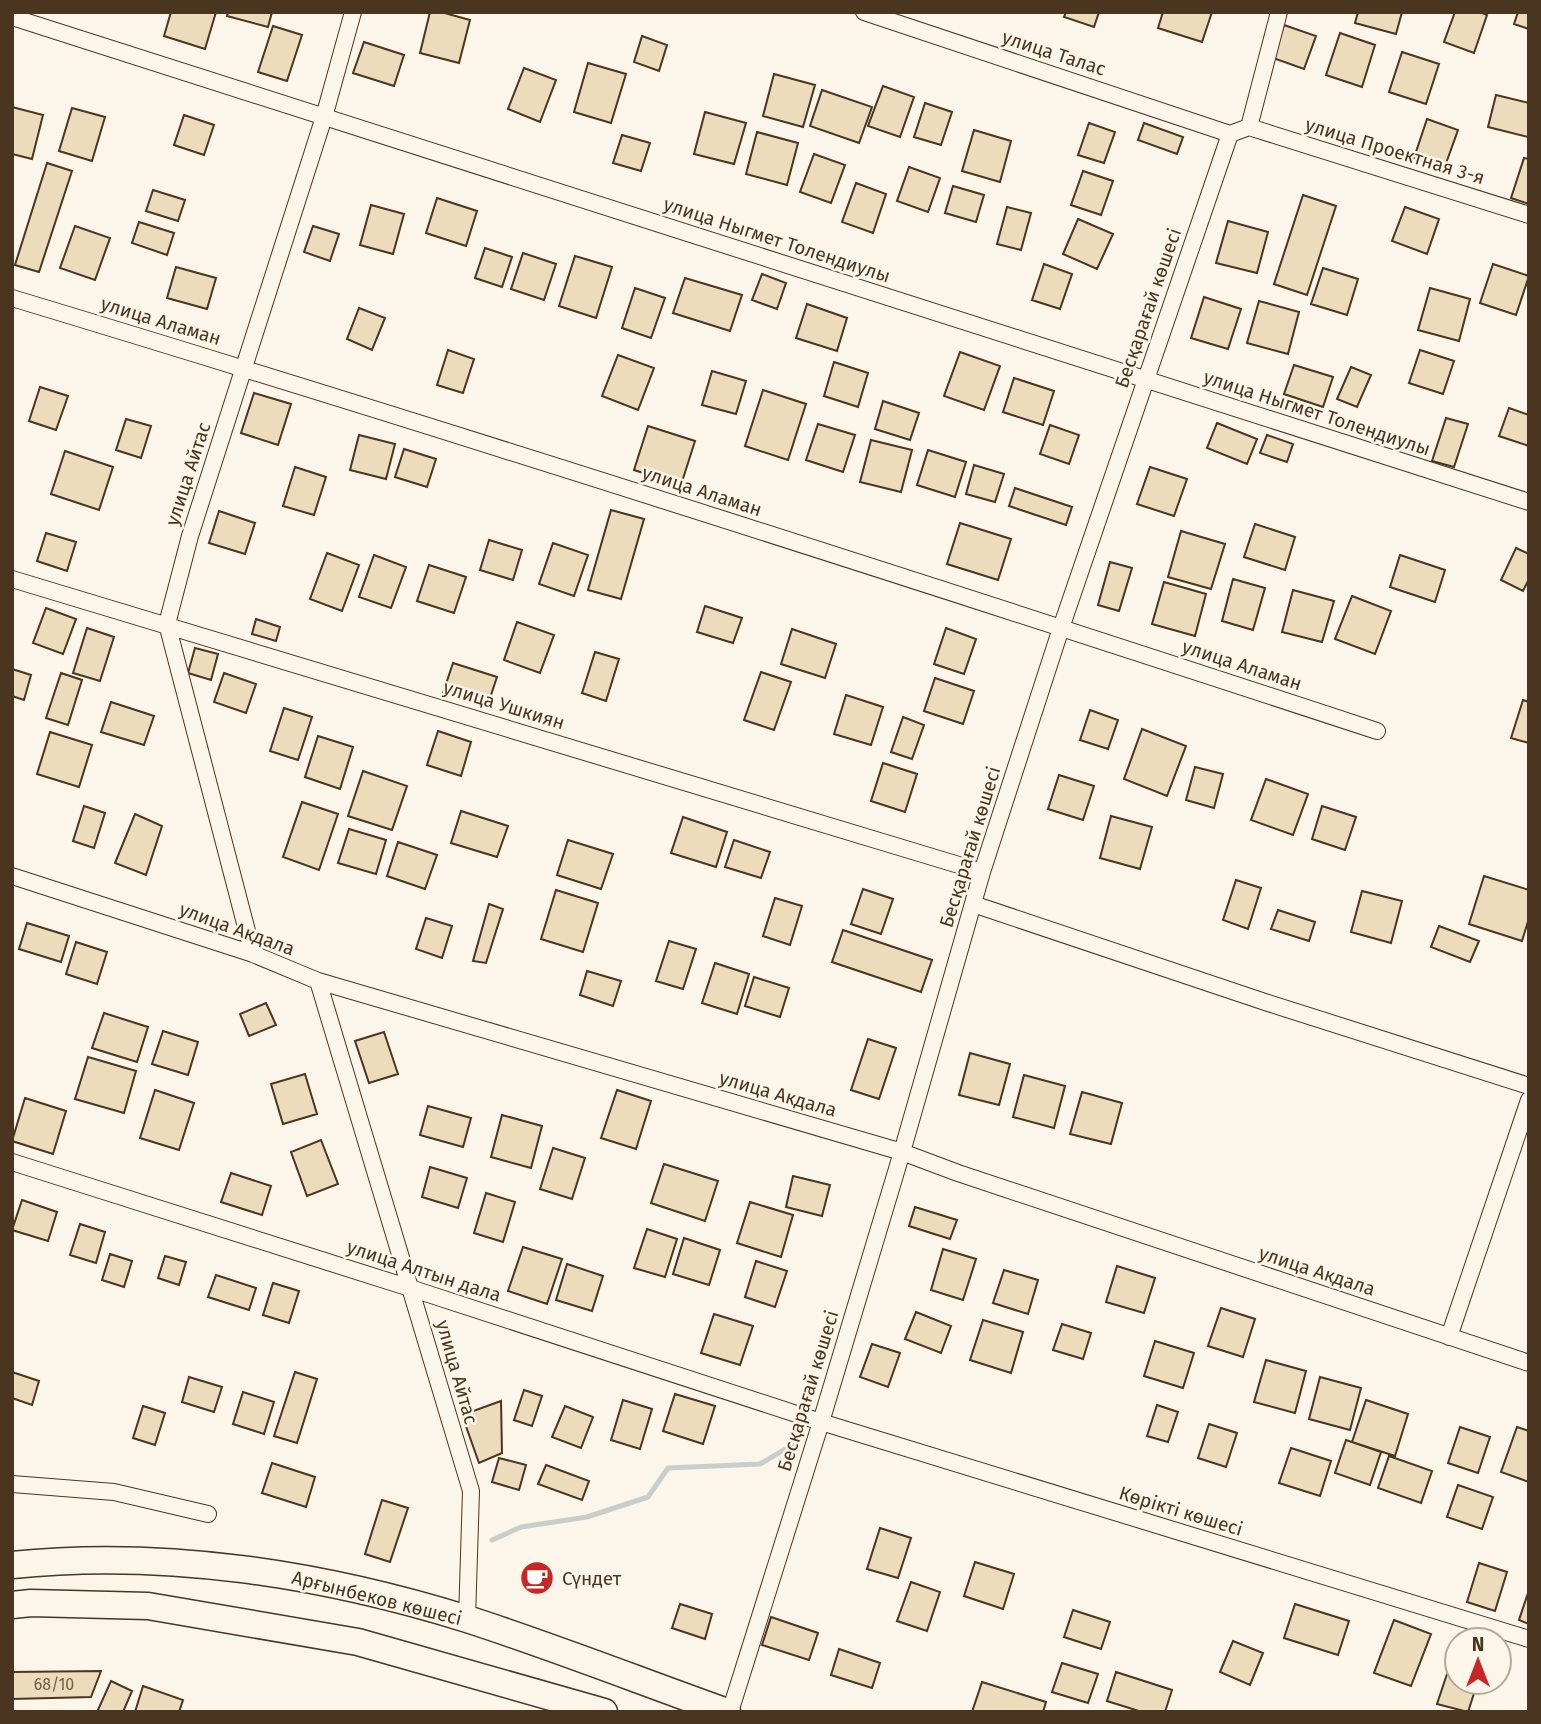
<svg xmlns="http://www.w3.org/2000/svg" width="1541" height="1724" viewBox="0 0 1541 1724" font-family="'Fira Sans',sans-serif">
<rect width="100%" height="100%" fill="#fbf6e9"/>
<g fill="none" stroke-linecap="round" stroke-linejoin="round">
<path stroke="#c9cecd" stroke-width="5" d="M492 1540 521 1527 587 1517 648 1497 668 1468 760 1464 794 1444"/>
</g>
<path fill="#ecdcbc" stroke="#4a3520" stroke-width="2" d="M171 12H216L205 49 164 36Z
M228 12H272L268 27 227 16Z
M430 12H441L470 20 459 63 420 53Z
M1066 12H1099L1094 27 1064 17Z
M1163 12H1212L1202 42 1158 28Z
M1358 12H1402L1396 34 1355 23Z
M1455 12H1480L1487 15 1474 53 1444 42Z
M1518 12H1529V29L1514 24Z
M1284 25 1316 36 1304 69 1273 58Z
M273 26 302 35 287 81 258 72Z
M1340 33 1375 45 1362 87 1326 75Z
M642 36 667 45 659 71 634 62Z
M364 42 404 55 394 86 353 73Z
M1402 52 1439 64 1426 104 1389 92Z
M588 63 626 74 611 123 574 112Z
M524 68 556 80 540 122 508 109Z
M774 74 815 85 803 127 763 116Z
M883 86 914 97 900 137 868 126Z
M822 90 872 107 859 143 810 126Z
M1496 95 1529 103 1528 137 1488 127Z
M925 103 952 112 941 145 914 137Z
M12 107 43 115 32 159 12 154Z
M72 108 105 117 92 161 59 151Z
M705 112 746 123 734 164 694 154Z
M184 115 214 125 204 155 174 145Z
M1427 119 1458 130 1444 169 1414 158Z
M1089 123 1115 132 1104 163 1078 155Z
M1144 123 1183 137 1177 154 1138 140Z
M974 130 1011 141 1000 182 962 171Z
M757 132 798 143 787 185 746 174Z
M622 135 650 143 641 171 613 163Z
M814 154 845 165 831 203 800 192Z
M1524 158 1529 159V204L1511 198Z
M47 163 72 171 39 272 15 265Z
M909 167 940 178 928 212 897 201Z
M1083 171 1113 181 1101 215 1071 205Z
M856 183 886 194 873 233 842 222Z
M953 186 984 195 976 222 945 213Z
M153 190 185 200 178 221 146 211Z
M1303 195 1336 206 1307 295 1274 284Z
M437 198 477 211 466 246 426 233Z
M371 205 404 214 393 254 360 245Z
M1007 207 1031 213 1021 250 997 244Z
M1405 207 1439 219 1427 254 1392 241Z
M1078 219 1113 234 1097 269 1063 254Z
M1228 221 1268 232 1257 273 1216 263Z
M139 222 174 233 167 255 132 243Z
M75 226 110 238 95 280 60 268Z
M313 226 339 234 330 261 304 252Z
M485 248 512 257 502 287 475 278Z
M523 253 556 264 544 300 511 289Z
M575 256 612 267 596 318 559 306Z
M1044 264 1072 274 1060 309 1032 300Z
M1493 264 1529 276 1516 315 1480 303Z
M176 267 216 278 207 309 167 298Z
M1323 268 1358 279 1347 315 1311 304Z
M762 274 786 283 777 309 752 300Z
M685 278 742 295 730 331 673 313Z
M635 288 665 298 651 338 622 328Z
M1430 288 1470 299 1459 341 1418 330Z
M1204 297 1241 309 1228 349 1191 338Z
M1259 301 1299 312 1288 354 1247 343Z
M807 304 847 318 837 351 796 338Z
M359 308 385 318 372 350 347 339Z
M448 350 474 359 463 393 437 385Z
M1420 350 1454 361 1443 394 1409 383Z
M960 352 1000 366 984 410 944 396Z
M618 355 654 368 638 410 602 396Z
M834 362 868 373 858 407 824 396Z
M1294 365 1333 377 1323 407 1284 394Z
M1351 367 1371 375 1357 407 1337 399Z
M712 371 746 381 736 414 702 405Z
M1014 378 1054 391 1043 425 1003 412Z
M40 387 68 396 56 430 29 421Z
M763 390 806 404 788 460 745 446Z
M254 393 291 404 278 445 241 433Z
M883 401 919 413 910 440 875 429Z
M1509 408 1529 415V446L1499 436Z
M1446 418 1468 424 1454 467 1432 461Z
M126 419 151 426 141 458 116 450Z
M1217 423 1257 439 1247 464 1207 448Z
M818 424 855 435 843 472 806 460Z
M1050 425 1079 435 1069 464 1040 454Z
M648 426 695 441 681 485 634 470Z
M359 435 395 444 386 479 350 470Z
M1267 435 1293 444 1287 462 1260 453Z
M871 440 912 450 901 492 860 482Z
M404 449 436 459 427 487 395 477Z
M928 450 966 462 955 497 917 485Z
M65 451 113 467 99 510 51 494Z
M974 465 1004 474 995 502 966 494Z
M295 467 326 477 314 515 283 506Z
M1150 467 1187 479 1174 516 1137 504Z
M1015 488 1072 507 1066 525 1009 506Z
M611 510 644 519 621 599 588 590Z
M219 511 255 523 245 554 209 543Z
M960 523 1011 539 998 580 947 564Z
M1255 524 1295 537 1285 570 1244 557Z
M1181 531 1225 544 1211 589 1168 577Z
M46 533 76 542 67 571 37 561Z
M489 540 522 550 513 580 480 570Z
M553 543 588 555 574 596 539 584Z
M1516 548 1529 554V579L1523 591 1501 580Z
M327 553 359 565 342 611 310 599Z
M374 555 406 567 391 608 359 597Z
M1400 555 1445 570 1435 602 1390 587Z
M1110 562 1132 568 1119 611 1098 605Z
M429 565 466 577 454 613 417 601Z
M1233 579 1265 588 1253 630 1222 621Z
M1164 582 1206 594 1195 636 1152 624Z
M1293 590 1334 601 1322 642 1282 632Z
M1352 596 1391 611 1375 654 1335 639Z
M705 606 742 618 733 643 697 632Z
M46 608 76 619 63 654 33 643Z
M256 619 280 627 276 641 252 634Z
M517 622 554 635 540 673 504 660Z
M87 628 114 637 100 681 73 673Z
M946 628 976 639 964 674 934 664Z
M792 629 836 644 825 678 781 664Z
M195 648 218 654 211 680 188 673Z
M595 652 619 659 606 701 582 693Z
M453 663 497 677 487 707 443 693Z
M12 669 31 675 24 700 12 696Z
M761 672 791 682 774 730 744 720Z
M61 673 82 680 68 725 46 718Z
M224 673 256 684 246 713 214 702Z
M935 678 974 691 963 724 924 711Z
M846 695 883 707 871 745 834 734Z
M1523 700 1529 702V743L1511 738Z
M111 702 154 716 144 745 101 732Z
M284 708 312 717 298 760 270 751Z
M1090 710 1118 720 1108 749 1080 740Z
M903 717 924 725 912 759 891 752Z
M1142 729 1186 746 1167 796 1124 779Z
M438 731 471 742 461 776 427 765Z
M50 732 92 745 79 787 37 774Z
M318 736 353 747 340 789 305 777Z
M883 763 917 774 905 812 871 801Z
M1195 767 1223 774 1214 808 1186 800Z
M363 771 407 786 392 830 348 816Z
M1059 775 1094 786 1083 820 1048 809Z
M1266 779 1308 794 1293 835 1251 820Z
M302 802 338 814 319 870 283 857Z
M84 806 105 813 94 848 73 841Z
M1322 806 1356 817 1345 850 1312 839Z
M461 811 508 826 497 857 451 843Z
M135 814 162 826 146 875 115 863Z
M1111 816 1152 827 1140 869 1100 858Z
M683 817 727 832 716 867 671 853Z
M349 829 386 840 376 874 338 863Z
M568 840 613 854 601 889 557 875Z
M734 840 770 852 761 878 725 867Z
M398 842 437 855 425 889 387 876Z
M1484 876 1529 890V918L1522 941 1469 924Z
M1236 880 1261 888 1248 929 1223 920Z
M863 889 893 899 881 934 851 924Z
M556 890 598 903 583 952 541 939Z
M1362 891 1402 901 1391 943 1351 932Z
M775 898 802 906 790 945 763 936Z
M489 904 503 909 486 963 473 961Z
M1278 910 1315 922 1309 941 1271 929Z
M426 918 452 926 442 958 416 949Z
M27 923 69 936 61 962 19 949Z
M1439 926 1479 941 1470 962 1431 947Z
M843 930 932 960 921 992 832 962Z
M669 941 696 949 683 989 656 981Z
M76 942 107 952 97 984 66 974Z
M715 963 749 974 737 1014 702 1003Z
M587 971 621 981 613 1006 580 995Z
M754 977 789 988 780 1017 745 1006Z
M266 1003 276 1025 249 1036 240 1014Z
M104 1013 148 1027 137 1062 92 1048Z
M163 1031 198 1042 188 1075 152 1064Z
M384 1032 398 1074 369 1083 355 1041Z
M868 1039 896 1048 879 1099 851 1090Z
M970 1053 1010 1064 999 1105 959 1095Z
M88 1057 136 1071 124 1113 75 1099Z
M305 1074 317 1114 283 1124 271 1084Z
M1024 1075 1065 1086 1054 1128 1013 1117Z
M155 1090 194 1103 179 1150 140 1138Z
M617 1090 651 1101 636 1149 601 1138Z
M1082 1092 1122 1103 1111 1144 1070 1134Z
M25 1098 66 1111 53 1154 12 1141Z
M428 1106 471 1118 463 1147 420 1135Z
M502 1115 542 1126 531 1168 491 1157Z
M321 1140 338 1184 307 1196 291 1152Z
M553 1148 585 1158 572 1199 540 1189Z
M664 1164 718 1181 705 1221 651 1203Z
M430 1167 467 1178 458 1208 422 1197Z
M231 1173 271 1186 262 1215 221 1202Z
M793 1176 830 1185 822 1216 786 1207Z
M486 1193 515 1202 503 1242 474 1233Z
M22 1200 57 1212 48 1241 12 1230Z
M750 1202 793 1215 781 1257 737 1243Z
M915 1207 957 1220 950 1239 909 1226Z
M80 1224 105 1232 96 1263 70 1255Z
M647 1229 677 1239 665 1277 634 1268Z
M684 1238 720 1250 709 1285 673 1274Z
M523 1247 562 1259 547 1304 508 1291Z
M943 1249 976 1259 963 1300 931 1290Z
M110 1254 132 1261 124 1287 102 1280Z
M165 1256 186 1262 179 1285 158 1278Z
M756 1261 787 1271 775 1307 745 1297Z
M567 1264 603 1276 592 1311 556 1300Z
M1117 1266 1155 1278 1144 1313 1106 1302Z
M1004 1270 1038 1280 1028 1314 993 1303Z
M216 1275 256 1288 249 1310 208 1297Z
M273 1283 299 1291 289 1323 263 1315Z
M1221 1308 1255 1319 1243 1357 1208 1346Z
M916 1312 951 1326 941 1353 905 1339Z
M714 1314 753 1326 740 1365 701 1353Z
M983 1320 1023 1332 1011 1373 970 1360Z
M1062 1324 1091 1333 1083 1359 1053 1350Z
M1155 1341 1194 1353 1183 1388 1144 1376Z
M872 1344 900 1353 888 1387 860 1377Z
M1266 1360 1306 1371 1295 1413 1254 1402Z
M12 1372 39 1381 32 1405 12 1398Z
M295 1372 317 1379 297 1443 274 1436Z
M189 1377 222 1387 214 1412 182 1402Z
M1320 1377 1361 1388 1350 1430 1309 1419Z
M524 1390 542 1396 532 1426 514 1420Z
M243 1392 274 1402 264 1434 233 1424Z
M675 1394 715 1406 703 1444 663 1431Z
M623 1400 652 1409 640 1449 611 1440Z
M1366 1400 1408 1414 1395 1456 1352 1442Z
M501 1401 502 1453 479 1463 462 1415Z
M1157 1405 1178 1412 1168 1442 1147 1436Z
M143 1406 165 1413 155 1445 133 1438Z
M565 1406 593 1417 581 1448 552 1437Z
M1209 1424 1237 1433 1226 1467 1198 1458Z
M1460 1427 1490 1437 1478 1473 1448 1463Z
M1517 1427 1529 1431V1482L1501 1472Z
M1346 1440 1381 1452 1370 1485 1335 1473Z
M1291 1448 1331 1461 1320 1496 1279 1483Z
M1389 1456 1432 1471 1421 1503 1378 1488Z
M499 1458 526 1465 519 1490 492 1482Z
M272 1463 315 1477 306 1507 262 1493Z
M546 1465 589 1481 582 1500 538 1484Z
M1458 1485 1493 1497 1482 1529 1447 1517Z
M382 1500 408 1508 390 1562 365 1554Z
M880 1528 911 1538 898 1578 867 1569Z
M975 1562 1014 1574 1003 1609 964 1596Z
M1479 1563 1507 1572 1495 1611 1467 1602Z
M911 1582 940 1592 927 1631 897 1621Z
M1529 1590V1624L1519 1620Z
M680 1604 712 1614 705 1639 672 1628Z
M1295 1604 1349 1621 1338 1655 1284 1638Z
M1073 1610 1110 1622 1101 1649 1064 1637Z
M771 1617 818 1633 809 1660 762 1645Z
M1394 1620 1431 1634 1411 1686 1374 1673Z
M1233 1641 1263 1653 1250 1685 1220 1672Z
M839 1649 880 1663 872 1688 831 1675Z
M1062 1663 1098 1674 1088 1703 1052 1692Z
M101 1671 91 1697 12 1699V1672Z
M1116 1672 1172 1690 1165 1712H1142L1107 1701Z
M1447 1674 1457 1677V1682L1477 1684 1468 1712 1437 1704Z
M111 1681 132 1691 123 1712H97Z
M982 1682 1046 1702 1043 1712H972Z
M143 1686 183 1700 179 1712H135Z"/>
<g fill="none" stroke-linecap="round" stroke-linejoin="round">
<g stroke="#4a3520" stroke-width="18">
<path id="street" d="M864 12 1230 134
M12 17 1529 502
M1249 127 1529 215
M12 298C469 436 923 582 1377 731
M12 579 982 872
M12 876 253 954 318 981 902 1152 958 1173 1529 1363
M973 904 1265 1002 1529 1086
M253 954 167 624 190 536 324 117 353 12
M318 981 471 1491 467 1619
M12 1162 410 1288 821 1422 1529 1639
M1449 1337 1529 1100
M12 1484 114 1492 208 1514
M730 1712 821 1422 902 1152 982 872 1061 628 1230 134 1249 127 1279 12"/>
</g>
<g stroke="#4a3520" stroke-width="29">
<path id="primary" d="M12 1565C164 1549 322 1574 467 1619 554 1647 640 1681 727 1712
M12 1605 31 1603 148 1606 358 1642 604 1712"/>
</g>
<use href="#street" stroke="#fbf6e9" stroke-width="16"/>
<use href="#primary" stroke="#fbf6e9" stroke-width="26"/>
</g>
<defs>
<g id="cafe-disc" transform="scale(1.75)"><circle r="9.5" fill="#c62828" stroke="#fbf6e9"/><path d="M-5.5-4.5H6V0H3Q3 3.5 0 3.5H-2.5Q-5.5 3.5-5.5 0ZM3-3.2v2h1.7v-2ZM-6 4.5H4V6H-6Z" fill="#fff"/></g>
</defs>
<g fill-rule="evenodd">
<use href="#cafe-disc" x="537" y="1578"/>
</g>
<g text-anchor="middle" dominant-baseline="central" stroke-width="5" stroke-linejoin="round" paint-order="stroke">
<g font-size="16" fill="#725f47">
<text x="54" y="1684">68/10</text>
</g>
<g font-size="19" fill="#4a3520" stroke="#fbf6e9">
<text transform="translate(1054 53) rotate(18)">улица Талас</text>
<text transform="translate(1395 151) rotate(17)">улица Проектная 3-я</text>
<text transform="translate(777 240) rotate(18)">улица Ныгмет Толендиулы</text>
<text transform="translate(1148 308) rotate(-71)">Бесқарағай көшесі</text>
<text transform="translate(161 321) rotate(17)">улица Аламан</text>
<text transform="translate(1317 413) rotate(18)">улица Ныгмет Толендиулы</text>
<text transform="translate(188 474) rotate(-72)">улица Айтас</text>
<text transform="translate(702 491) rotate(18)">улица Аламан</text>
<text transform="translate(1242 665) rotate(18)">улица Аламан</text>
<text transform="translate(504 705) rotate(17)">улица Ушкиян</text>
<text transform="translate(970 847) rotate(-73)">Бесқарағай көшесі</text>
<text transform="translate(237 929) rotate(20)">улица Акдала</text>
<text transform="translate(778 1094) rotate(16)">улица Акдала</text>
<text transform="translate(424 1271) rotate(18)">улица Алтын дала</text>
<text transform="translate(1317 1271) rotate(18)">улица Акдала</text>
<text transform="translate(457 1372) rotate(74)">улица Айтас</text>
<text transform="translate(808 1391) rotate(-73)">Бесқарағай көшесі</text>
<text transform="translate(1181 1511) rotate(17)">Көрікті көшесі</text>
<text transform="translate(377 1598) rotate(14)">Арғынбеков көшесі</text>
</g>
<g font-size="19" fill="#4a3520" stroke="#fbf6e9" text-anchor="start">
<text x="562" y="1578">Сүндет</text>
</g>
</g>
<rect width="1541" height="1724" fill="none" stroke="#4a3520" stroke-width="28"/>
<g transform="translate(1478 1661)"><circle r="33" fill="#fbf6e9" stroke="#b4a999" stroke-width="2"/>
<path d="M0-5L12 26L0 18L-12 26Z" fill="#c62828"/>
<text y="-10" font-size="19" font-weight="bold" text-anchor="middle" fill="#4a3520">N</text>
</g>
</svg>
